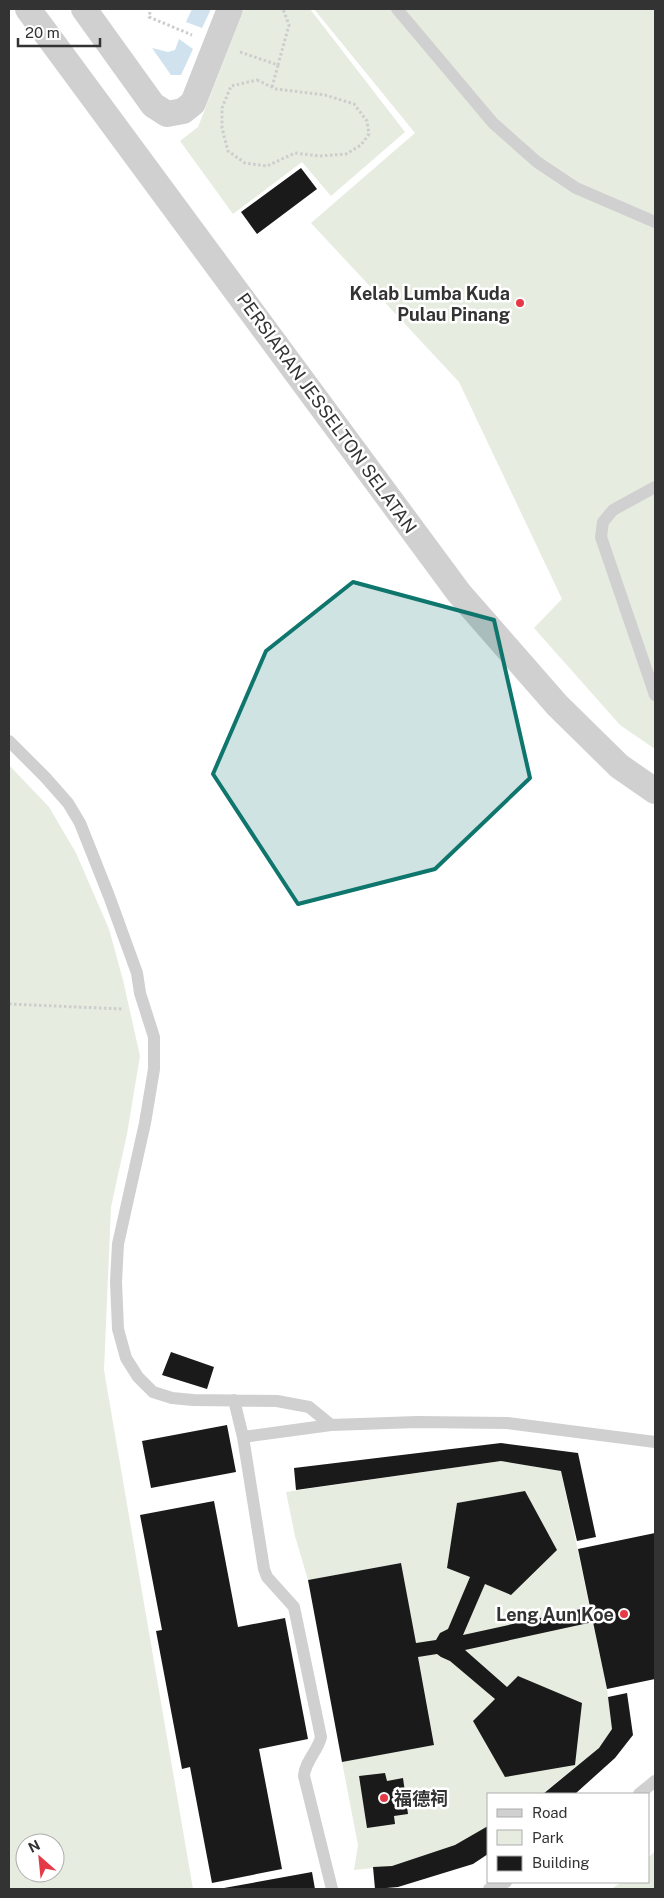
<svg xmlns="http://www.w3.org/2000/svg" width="664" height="1898" viewBox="0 0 664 1898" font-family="'Public Sans','Noto Sans SC',sans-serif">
<rect width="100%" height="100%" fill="#fff"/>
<path fill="#e6ecdf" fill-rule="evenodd" d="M244 9H310L405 132 331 196 302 162 233 214 180 141 198 127Z
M314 9H655V749L620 725 534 628 562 599 459 382 311 223 415 133Z
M9 765 49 807 76 853 109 929 123 980 140 1056 127 1134 111 1207 104 1370 193 1889H9ZM25 1843H55V1873H25Z
M501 1461 561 1471 607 1689 612 1729 599 1748 542 1794H488V1826L455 1845 392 1866 354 1870 358 1845 342 1762 434 1744 401 1563 308 1580 295 1536 286 1492Z
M655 1851V1889H611L622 1882H648V1858Z"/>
<path fill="#cfe2ee" d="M192 9H211L202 28 186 22Z
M179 39 193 49 181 75H171L152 48 168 52 175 50Z"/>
<path fill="#1a1a1a" d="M301 168 317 189 257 234 241 212Z
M171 1352 214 1367 207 1389 162 1375Z
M227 1425 236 1472 151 1488 142 1441Z
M501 1443 578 1453 596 1537 577 1541 561 1471 501 1461 296 1490 294 1468Z
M525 1491 557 1550 511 1595 485 1584 463 1635 590 1607 578 1549 655 1533V1679L607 1689 593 1622 465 1650 507 1687 518 1676 582 1703 575 1765 505 1777 473 1721 495 1699 450 1661 441 1657 437 1654 418 1657 434 1745 342 1762 308 1580 401 1563 416 1643 436 1640 440 1633 448 1629 470 1577 447 1568 457 1503Z
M214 1501 238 1627 285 1618 308 1739 259 1749 282 1869 212 1883 190 1767 182 1769 156 1631 162 1630 140 1515Z
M627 1693 633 1735 615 1758 575 1794H543L599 1748 612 1729 608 1697Z
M385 1773 387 1781 403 1778 408 1814 394 1816 395 1824 367 1828 359 1776Z
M488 1826V1854L473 1864 398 1887 375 1889 373 1867 392 1866 455 1845Z
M312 1872 315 1889H224V1888Z"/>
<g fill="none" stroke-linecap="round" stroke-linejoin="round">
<path stroke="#cdcdcd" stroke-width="3" stroke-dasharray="2.5 2.5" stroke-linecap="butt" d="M150 12 149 17 192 35
M240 52 278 65 289 25 283 9
M257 80 276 89 325 95 354 104 367 121 369 134 361 145 346 154 319 156 295 153 267 166 245 163 228 151 222 128V108L231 86Z
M272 87 278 65
M9 1004 123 1009"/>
<path stroke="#d0d0d0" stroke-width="12" d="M397 9 493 123 537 162 576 188 655 222
M655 487 613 510 603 522 601 537 655 695
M9 741 45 777 68 803 80 823 109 896 137 973 140 993 154 1037V1069L145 1123 118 1244 116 1282 118 1329 126 1358 138 1377 153 1392 172 1398 193 1400 277 1401 309 1407 331 1425
M234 1400 243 1437
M639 1794 655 1781
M332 1889 304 1776C305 1761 318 1751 321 1737L294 1607 267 1577 264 1569 243 1437 331 1425 417 1422 507 1423 655 1442
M489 1889 506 1882"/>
<path stroke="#d0d0d0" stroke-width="26" d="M28 9 459 593 557 705 619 766 655 791
M84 9 153 105 167 114 183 111 193 103 230 9"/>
</g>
<path fill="#0f766e" fill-opacity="0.2" stroke="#0f766e" stroke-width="4" stroke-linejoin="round" d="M353 582 494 620 530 778 435 869 298 904 213 774 266 651Z"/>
<g fill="#e63946" stroke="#fff" stroke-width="2">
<circle cx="520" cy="303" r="5"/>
<circle cx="624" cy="1614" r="5"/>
<circle cx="384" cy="1798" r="5"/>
</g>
<g text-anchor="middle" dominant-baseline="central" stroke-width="5" stroke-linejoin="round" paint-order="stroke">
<g font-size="18" font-weight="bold" fill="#333" stroke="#fff" text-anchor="end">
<text x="510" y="293">Kelab Lumba Kuda<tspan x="510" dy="21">Pulau Pinang</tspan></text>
<text x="614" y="1614">Leng Aun Koe</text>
<text x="394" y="1798" text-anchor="start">福德祠</text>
</g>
<g font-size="18" fill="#333" stroke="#fff">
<text transform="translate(327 413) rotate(54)">PERSIARAN JESSELTON SELATAN</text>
</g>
</g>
<rect width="664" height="1898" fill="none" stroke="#333333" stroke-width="20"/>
<rect x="487" y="1793" width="162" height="90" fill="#ffffff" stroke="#adadad"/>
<rect x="497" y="1809" width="25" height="8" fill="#d0d0d0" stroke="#adadad"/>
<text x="532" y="1818" font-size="15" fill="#333333">Road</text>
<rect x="497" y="1830" width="25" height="15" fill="#e6ecdf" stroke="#adadad"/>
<text x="532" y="1843" font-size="15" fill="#333333">Park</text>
<rect x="497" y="1856" width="25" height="15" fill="#1a1a1a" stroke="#adadad"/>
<text x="532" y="1868" font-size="15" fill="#333333">Building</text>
<g transform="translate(40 1858) rotate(333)"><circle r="24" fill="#ffffff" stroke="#adadad"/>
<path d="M0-4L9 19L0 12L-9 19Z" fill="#e63946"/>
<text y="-8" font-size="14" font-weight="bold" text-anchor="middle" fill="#333333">N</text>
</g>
<path d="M18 38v8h82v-8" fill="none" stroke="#333333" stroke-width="2.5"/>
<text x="25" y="38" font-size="15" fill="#333333" stroke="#ffffff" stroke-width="4" paint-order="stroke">20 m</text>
</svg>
